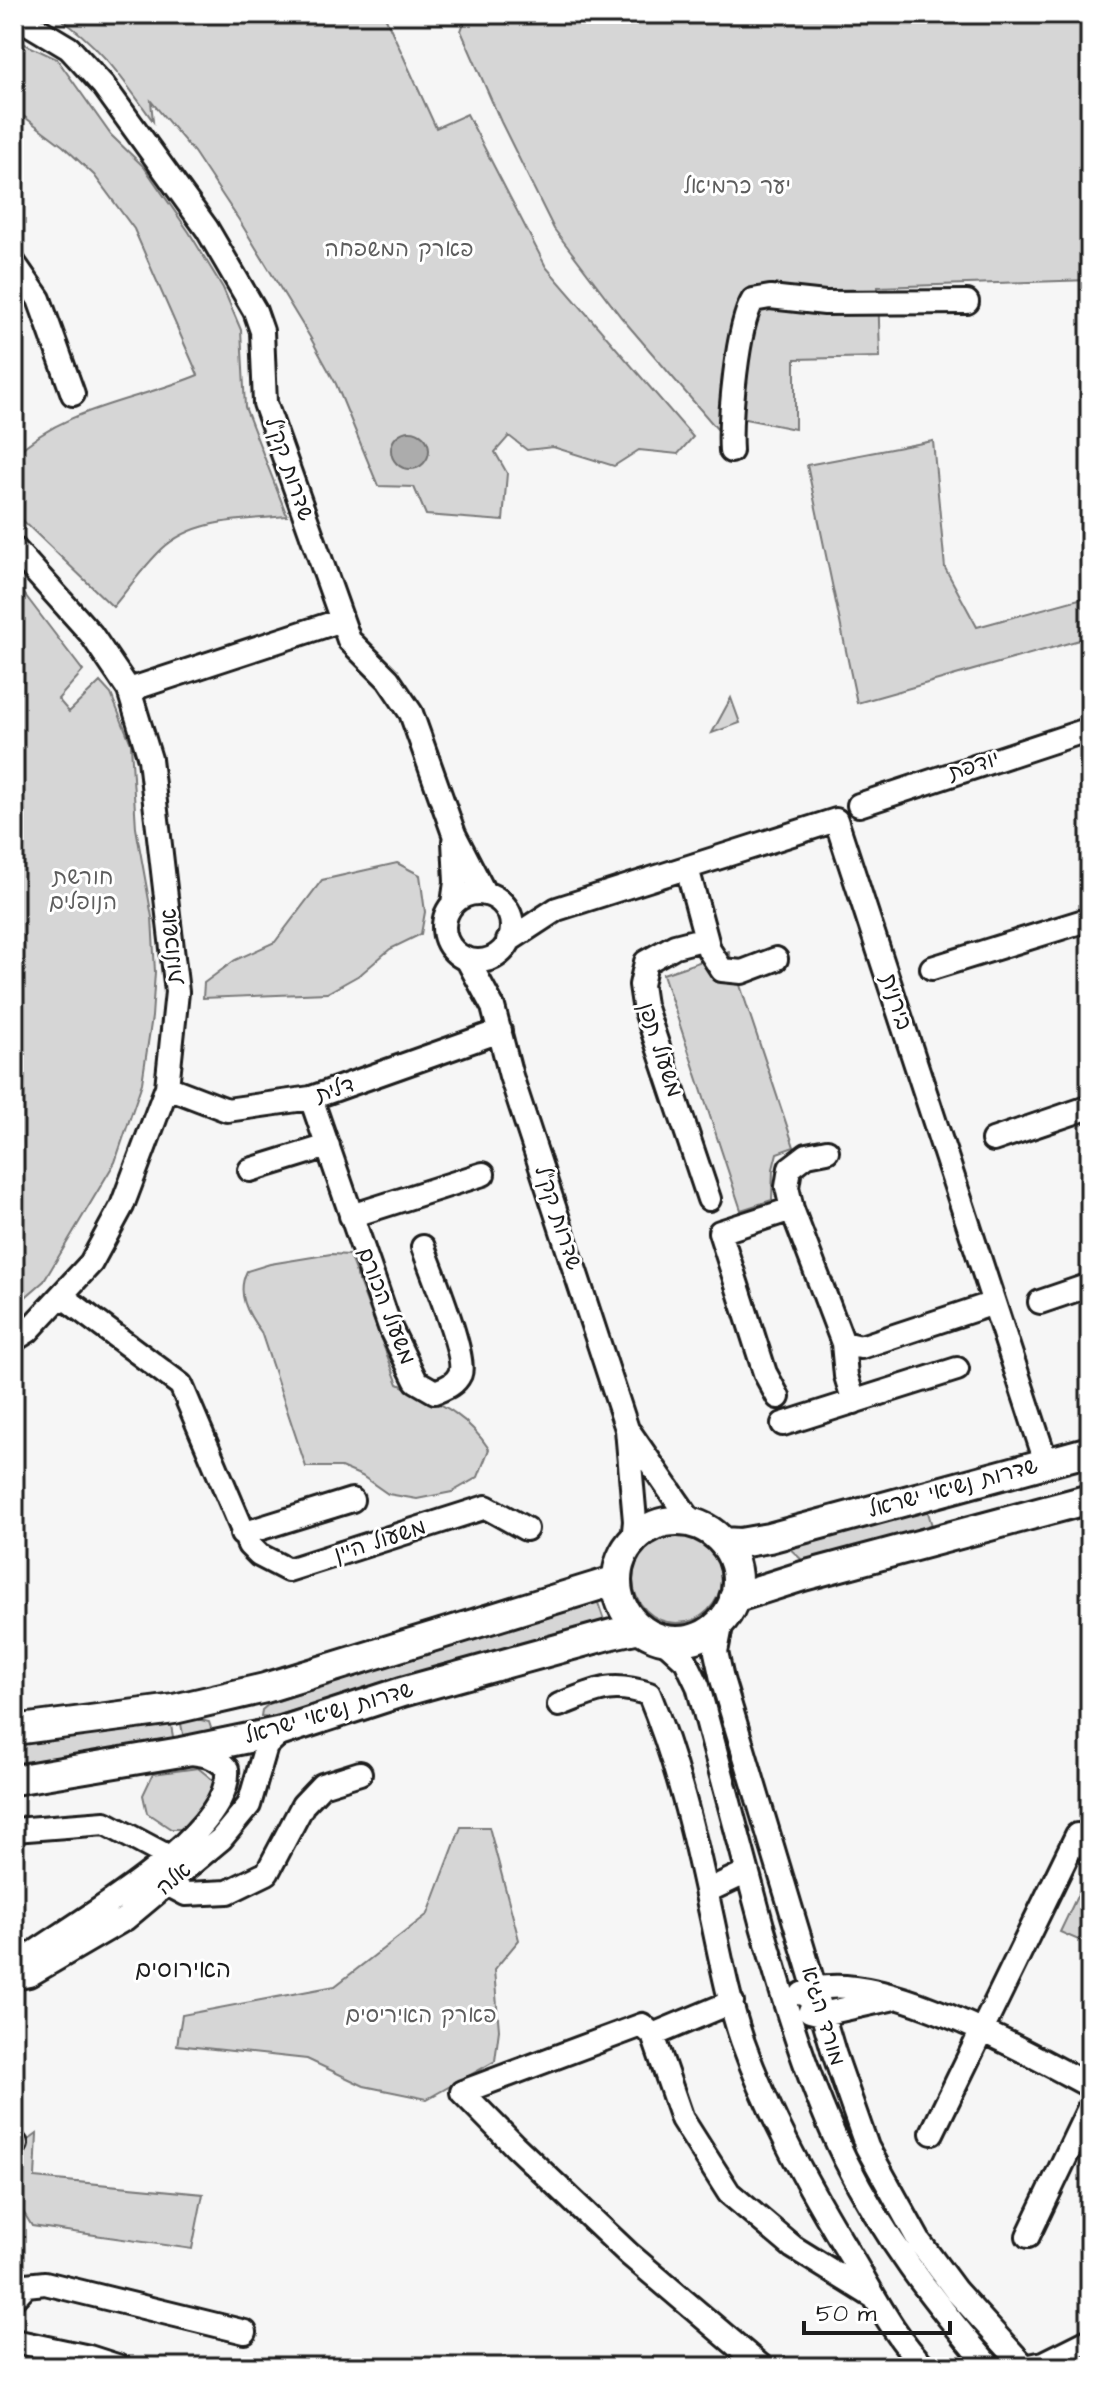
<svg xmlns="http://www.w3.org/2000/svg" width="1104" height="2381" viewBox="0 0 1104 2381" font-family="'Architects Daughter','Playpen Sans Hebrew',sans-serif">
<rect width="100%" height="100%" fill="#f6f6f6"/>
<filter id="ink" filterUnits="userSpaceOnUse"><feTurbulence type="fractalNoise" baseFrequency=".0125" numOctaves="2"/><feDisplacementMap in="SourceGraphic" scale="16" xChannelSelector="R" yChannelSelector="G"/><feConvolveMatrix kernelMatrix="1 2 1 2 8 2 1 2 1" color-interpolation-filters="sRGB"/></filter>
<g filter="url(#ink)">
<path fill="#d6d6d6" stroke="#797979" stroke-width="2" d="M54 14H384L436 128 467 114 546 267 693 437 678 454 639 450 614 466 553 447 527 450 509 436 495 452 507 473 503 521 426 515 414 487 378 486 336 384 310 337 239 220 194 152 151 101 153 121C121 76 101 46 54 14Z
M467 14H1090V280L878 287 880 357 795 359V429L740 418 717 429 621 317 554 229 501 122 461 31Z
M14 39 57 59 111 135 144 167 189 232 223 288 241 330 245 407 287 516C245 520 195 518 162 549 144 566 129 588 113 607L14 512V456C64 407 136 401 198 375L134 229 94 175 63 146 14 109Z
M933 441 945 568 977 627 1090 596V637L857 703 807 465Z
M19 587 83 671 58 699 69 712 100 682 111 694 131 744 136 828 152 917 155 972 152 1017 142 1083 115 1162 44 1281 14 1307V590Z
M731 698 740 723 712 733Z
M397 863 420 875 425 912 421 934 390 949 361 974 327 993 203 998 204 983 235 960 275 942 322 880Z
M729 952 794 1147 777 1153 773 1169 772 1200 741 1210 663 974Z
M331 1254 349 1255 398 1384C438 1403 464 1411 489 1449L478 1477 452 1492 417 1499 388 1494 362 1476 341 1467H306L261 1332C247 1313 236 1293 247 1271L270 1264Z
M927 1509 933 1529 805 1563 786 1545Z
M633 1579a44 44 0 1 1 88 0a44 44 0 1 1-88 0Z
M596 1597 605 1623 271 1717 261 1716 262 1710 269 1704Z
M193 1718 209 1722 212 1731 184 1739 180 1719Z
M170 1720 174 1742 14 1767V1740Z
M198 1768 213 1780 217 1798 192 1829H171L147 1813 143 1795 153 1774Z
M461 1827H489L519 1940 494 1970 499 2030 495 2061 427 2099 364 2086 307 2059 177 2045 182 2015 335 1986 428 1914Z
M1090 1869V1945L1060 1932Z
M37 2134 35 2178 203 2194 192 2249 32 2226 14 2197V2151Z"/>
<path fill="#acacac" stroke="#727272" stroke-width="2" d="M391 450a19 19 0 1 1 38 0a19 19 0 1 1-38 0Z"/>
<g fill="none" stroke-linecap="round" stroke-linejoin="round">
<g stroke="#1c1c1c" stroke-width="28">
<path id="minor" d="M14 15 69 48 103 85 207 229 255 311 262 331 265 403 349 640 388 679 411 713 454 834 485 894
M14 263 39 299 73 394
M731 451C729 419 737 326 753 300L770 297 825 303 967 302
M14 548 91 634 129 690 150 759 177 992 167 1087 122 1206 91 1263 28 1331 14 1340
M129 690 342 620
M859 805 1090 729
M687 868 706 938 675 946 646 962 641 985 644 1005 709 1199
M444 927a34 34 0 1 1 68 0a34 34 0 1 1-68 0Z
M453 904 456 882 454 841
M706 938 709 950 722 970 742 972 776 959
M508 941 557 909 836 820 1046 1462
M467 959 493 1007 511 1076 627 1429 635 1521 633 1541
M932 968 1090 919
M167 1087 227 1110 311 1098 500 1031
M311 1098 391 1330 416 1381 435 1392C445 1388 455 1385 460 1374 467 1357 431 1269 423 1247
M993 1140 1090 1107
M250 1170 328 1146
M792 1209 843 1343 861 1347 994 1303
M351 1216 483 1174
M62 1296 181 1385 249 1545 259 1555 288 1570 486 1507 526 1529
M1040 1302 1090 1285
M843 1343 846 1376 854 1402
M778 1397 765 1373 720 1232 792 1209 787 1187 790 1168 807 1155 827 1151
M783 1424 957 1369
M630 1433 692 1523
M242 1534 352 1500
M722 1621 716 1652 722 1679 834 2053 867 2147 919 2241 956 2291 1025 2367
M662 1639 686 1661 698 1686C719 1766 740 1846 762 1926 785 2005 809 2085 845 2159 883 2236 934 2302 990 2367
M559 1705C595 1691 610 1681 649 1694 677 1762 694 1833 709 1904 719 1949 727 1996 742 2040 769 2116 809 2188 851 2257 873 2293 894 2337 925 2367
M14 1830 105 1823 169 1857 177 1865
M167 1884 186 1894 228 1892 267 1873 303 1805 322 1785 360 1773
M707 1891 747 1872
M14 1967C65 1928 233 1838 227 1769 216 1756 206 1755 190 1753
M14 1978 29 1975 125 1919 221 1839 249 1805 266 1746 282 1731
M802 1994C866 1960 1029 2054 1090 2086
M732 2002 653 2035 682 2119 729 2193 793 2247 872 2296
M810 2011 822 2014 890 1999
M653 2035 642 2025 462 2092 515 2146 629 2254 762 2367
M932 2133 1077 1835
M14 2145 16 2144
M1028 2236 1090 2106
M14 2298 26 2285 45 2283 245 2332
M14 2341 89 2357 120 2367
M1025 2367 1044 2363 1090 2340"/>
</g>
<g stroke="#1c1c1c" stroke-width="34">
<path id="major" d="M617 1581a60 60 0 1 1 120 0a60 60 0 1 1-120 0Z
M723 1542 740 1543 769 1538 1090 1451
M734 1598 803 1576 1090 1499
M14 1730 174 1709 265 1688 617 1580
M14 1780 181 1752 282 1731 402 1692 612 1634 640 1628"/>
</g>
<use href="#minor" stroke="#fff" stroke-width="22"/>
<use href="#major" stroke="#fff" stroke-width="28"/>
</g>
</g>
<g text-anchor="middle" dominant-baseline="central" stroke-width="6" stroke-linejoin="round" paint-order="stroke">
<g font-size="22" fill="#5d5d5d" stroke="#fff">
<text x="737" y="186">יער כרמיאל</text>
<text x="399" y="249">פארק המשפחה</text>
<text x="83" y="877">חורשת<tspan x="83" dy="25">הנופלים</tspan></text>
<text x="421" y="2015">פארק האיריסים</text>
</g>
<g font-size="22" fill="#1c1c1c" stroke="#fff">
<text transform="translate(289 469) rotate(71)">שדרות קק"ל</text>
<text transform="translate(974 766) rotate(-18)">יודפת</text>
<text transform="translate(172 946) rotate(-95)">אשכולות</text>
<text transform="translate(896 1002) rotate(72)">בירנית</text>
<text transform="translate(660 1050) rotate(72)">משעול תפן</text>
<text transform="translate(335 1090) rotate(-18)">דלית</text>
<text transform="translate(558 1218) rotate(72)">שדרות קק"ל</text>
<text transform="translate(386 1306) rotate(69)">משעול הכורם</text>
<text transform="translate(953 1488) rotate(-15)">שדרות נשיאי ישראל</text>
<text transform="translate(380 1541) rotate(-18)">משעול היין</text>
<text transform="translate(329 1713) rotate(-16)">שדרות נשיאי ישראל</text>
<text transform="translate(174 1879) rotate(-40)">אלה</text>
<text transform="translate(823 2016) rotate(73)">מורד הגיא</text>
</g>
<g font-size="24" fill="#1c1c1c" stroke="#fff">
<text x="183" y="1970">האירוסים</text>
</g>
</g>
<rect width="1104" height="2381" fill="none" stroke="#fff" stroke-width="48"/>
<rect x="24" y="24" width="1056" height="2333" fill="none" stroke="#1c1c1c" stroke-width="3" filter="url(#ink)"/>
<path d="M804 2321v12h146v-12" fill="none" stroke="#1c1c1c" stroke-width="4"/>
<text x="816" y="2321" font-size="24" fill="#1c1c1c" stroke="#ffffff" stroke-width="6" paint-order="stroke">50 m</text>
</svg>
